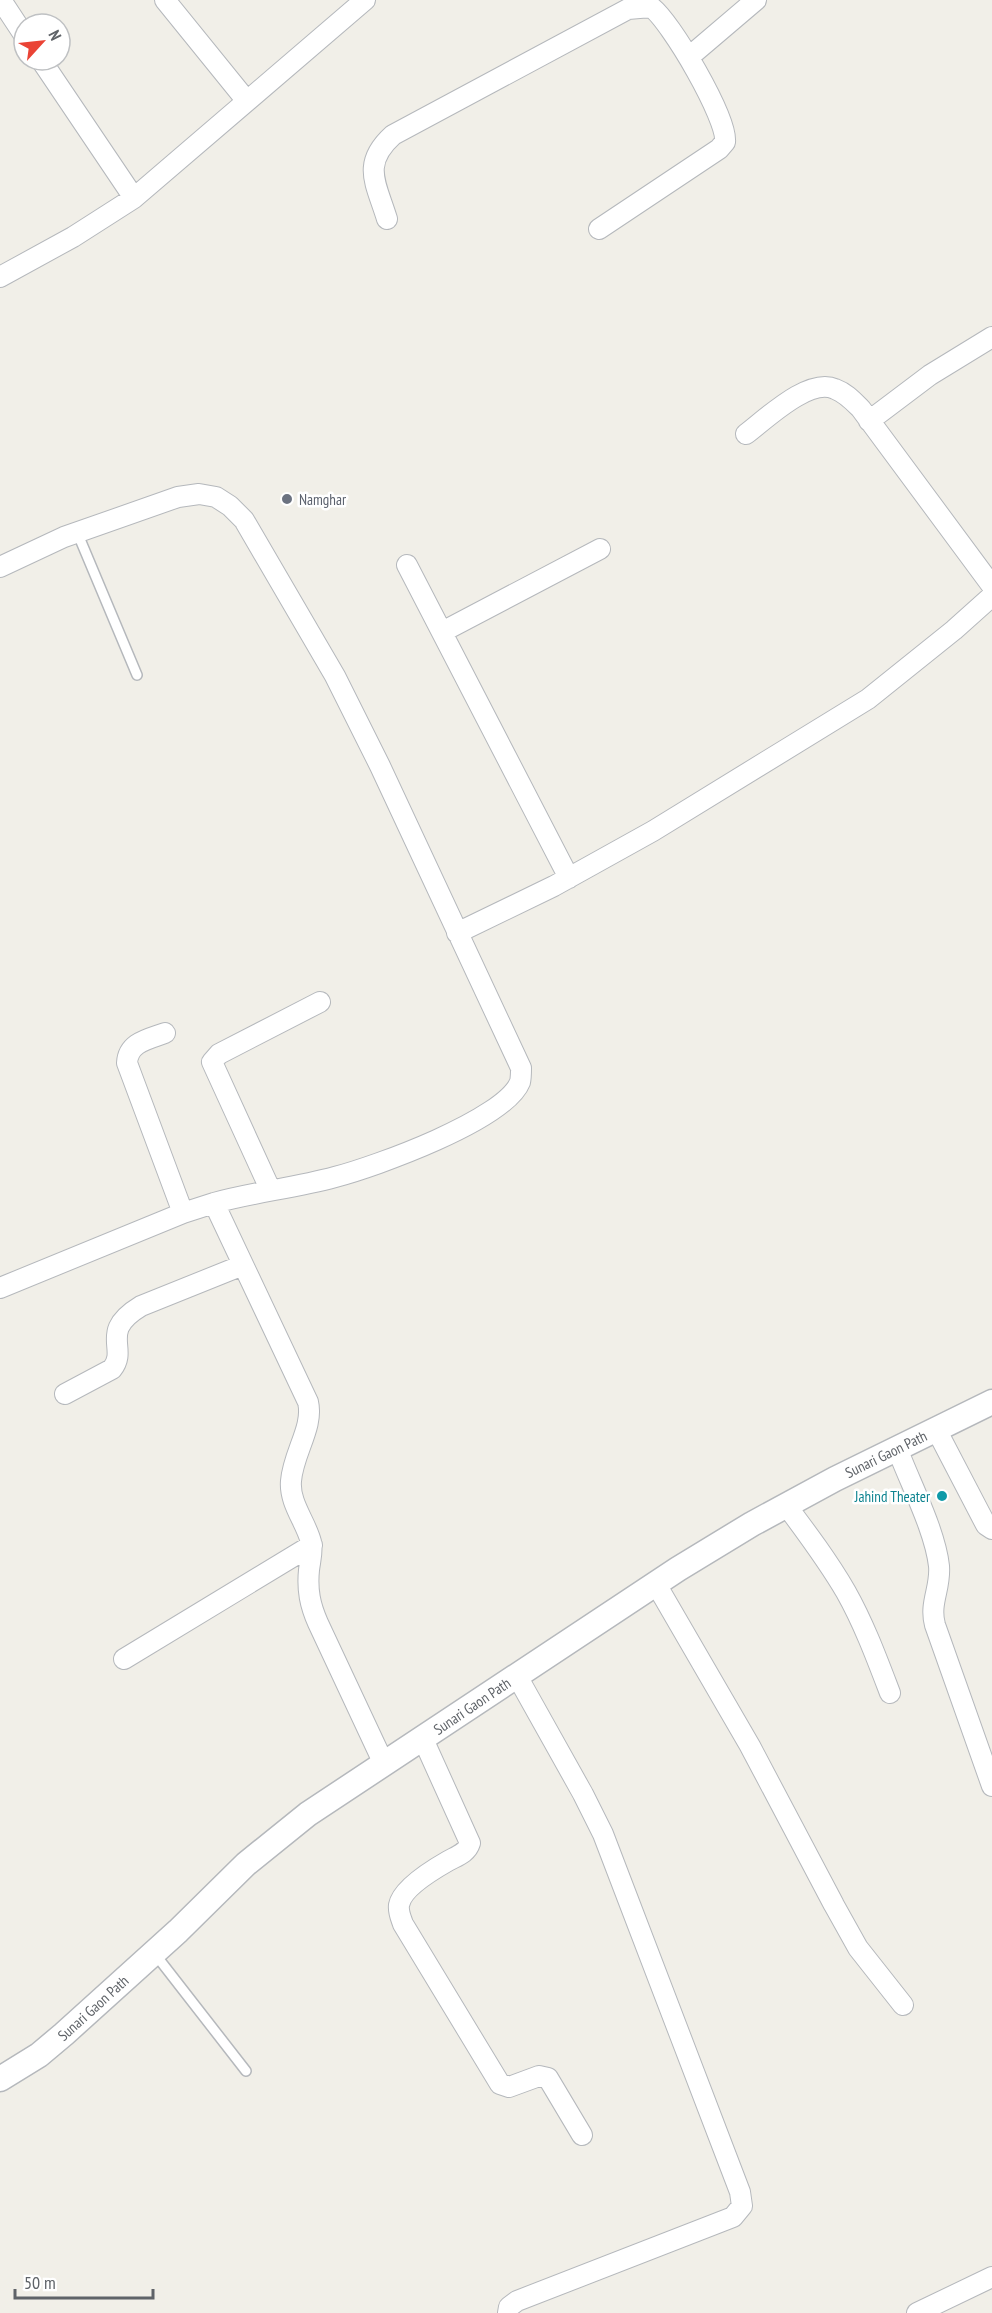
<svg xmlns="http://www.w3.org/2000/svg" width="992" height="2313" viewBox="0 0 992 2313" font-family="'PT Sans Narrow',sans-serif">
<rect width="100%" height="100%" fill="#f1efe8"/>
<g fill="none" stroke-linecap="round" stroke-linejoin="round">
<g stroke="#b5b8bc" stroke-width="12">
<path id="service" d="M77 532 137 675
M155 1954 246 2071"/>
</g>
<g stroke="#b5b8bc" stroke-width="22">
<path id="minor" d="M1 0 24 35
M165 0 246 100
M689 57 756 0
M41 60 134 198
M387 219C376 183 361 164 393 135L628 9 651 7C670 20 728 119 725 142L719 149 599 229
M0 277 73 237 134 198 365 0
M869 421 930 375 992 337
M746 434C766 419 809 377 835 389 846 393 853 401 861 409L992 586
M407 565 569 878
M0 567 64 537 178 497 199 494 216 497 230 506 244 520 335 676 380 766 521 1068C521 1072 521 1078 520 1082 505 1120 374 1167 335 1177 295 1188 254 1192 214 1203L308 1402C314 1427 293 1453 291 1481 289 1503 306 1522 311 1542 313 1551 310 1561 309 1570 307 1590 310 1605 318 1623L384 1764
M442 632 600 549
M457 933 554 886 653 831 868 699 954 630 992 596
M165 1033C149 1039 128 1042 127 1063L183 1213
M270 1189 212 1062 219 1054 320 1002
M0 1288 183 1213 214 1203
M65 1394 112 1369C129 1348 98 1332 141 1306L243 1265
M936 1429 986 1525 992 1529
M897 1448C910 1483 935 1530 939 1566 941 1588 929 1603 935 1625L992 1786
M786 1505C807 1533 828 1561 846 1592 864 1624 877 1659 890 1693
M656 1584 750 1746 834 1905 858 1948 903 2005
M124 1659 312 1545
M423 1739 470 1843C467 1853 457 1856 448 1861 434 1869 402 1888 399 1905 398 1912 401 1918 403 1924L500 2084 509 2087 539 2076 548 2078 582 2135
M508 2313 509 2307 517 2301 733 2217 742 2206 740 2192 603 1834 583 1794 517 1676
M917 2313 992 2277"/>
</g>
<g stroke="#b5b8bc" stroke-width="27">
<path id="tertiary" d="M0 2079 39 2055 64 2034 178 1931 246 1864 308 1814 678 1569 752 1524 835 1479 992 1402"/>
</g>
<use href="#service" stroke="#fff" stroke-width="9"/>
<use href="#minor" stroke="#fff" stroke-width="20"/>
<use href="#tertiary" stroke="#fff" stroke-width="24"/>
</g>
<circle fill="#6b7280" stroke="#fff" stroke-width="2" cx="287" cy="499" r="6"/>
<circle fill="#0f9aa8" stroke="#fff" stroke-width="2" cx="942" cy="1496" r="6"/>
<g text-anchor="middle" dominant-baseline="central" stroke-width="5" stroke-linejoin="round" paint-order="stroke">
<g font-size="15" fill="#5b616d" stroke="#fff" text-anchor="start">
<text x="299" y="499">Namghar</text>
</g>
<g font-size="15" fill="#5f6368" stroke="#fff">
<text transform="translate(886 1454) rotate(-26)">Sunari Gaon Path</text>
<text transform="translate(472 1706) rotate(-34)">Sunari Gaon Path</text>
<text transform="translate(93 2008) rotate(-42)">Sunari Gaon Path</text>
</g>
<g font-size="15" fill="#0d838f" stroke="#fff" text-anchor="end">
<text x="930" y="1496">Jahind Theater</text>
</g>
</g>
<g transform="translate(42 42) rotate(63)"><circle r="28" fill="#ffffff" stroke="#bfc1c3" stroke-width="1.5"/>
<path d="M0-4.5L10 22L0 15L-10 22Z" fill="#ea4335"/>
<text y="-9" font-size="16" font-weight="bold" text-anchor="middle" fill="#5f6368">N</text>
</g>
<path d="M15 2289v9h138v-9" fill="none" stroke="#5f6368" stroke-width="3"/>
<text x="24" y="2289" font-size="18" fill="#5f6368" stroke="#ffffff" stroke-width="4.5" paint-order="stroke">50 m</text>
</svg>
